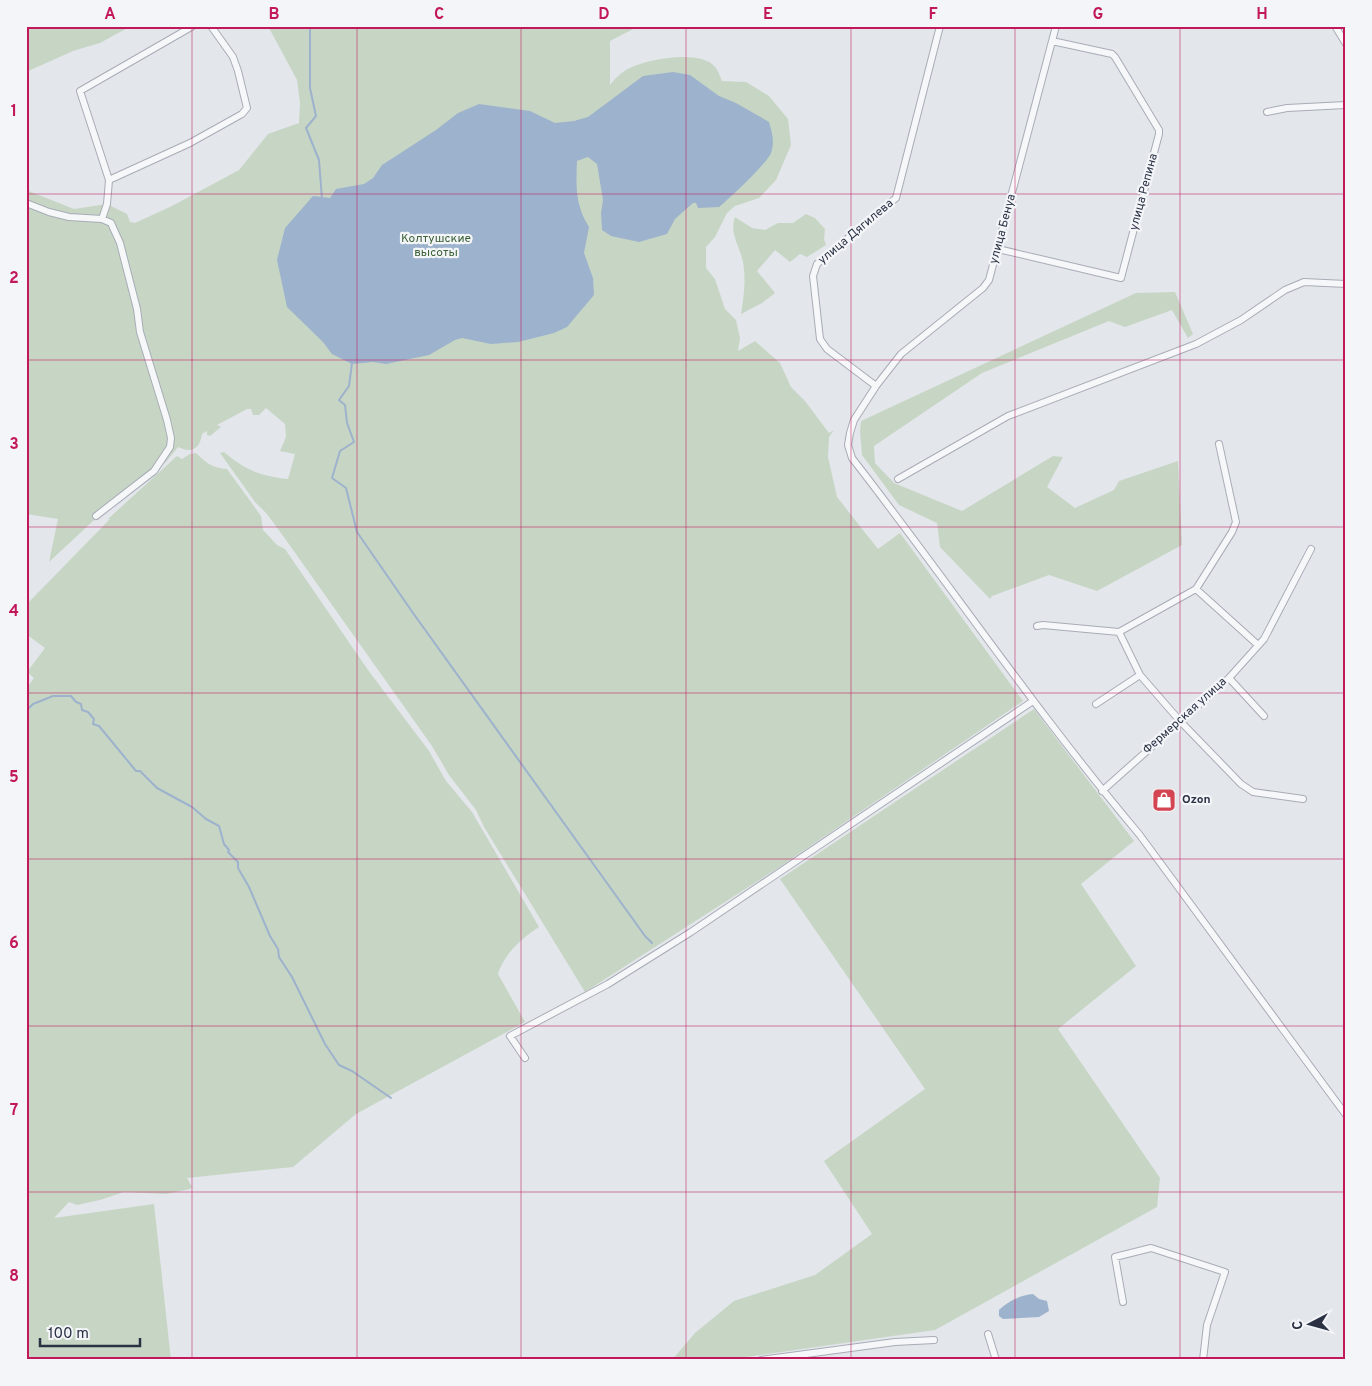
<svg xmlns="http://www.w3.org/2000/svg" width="1372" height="1386" viewBox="0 0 1372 1386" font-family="Overpass,sans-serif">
<rect width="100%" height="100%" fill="#e3e6eb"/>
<path fill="#c7d6c4" d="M26 26H131L100 43 73 51 26 72Z
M268 26H639L610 41V85C614 79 623 71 630 68 648 59 701 49 715 67 718 70 720 76 722 81L746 82 769 96 788 119 791 145 776 180 759 198 735 206 727 213 715 237 706 247V268L715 279 725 309 736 320 740 338 738 351 755 341 780 363 791 387 805 401 829 433 834 430 829 437 828 457 837 497 878 549 900 533 1023 701 781 866 585 992 484 827 476 810 449 775 432 746 286 540 267 514 255 502 220 453 224 452C247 471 258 475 288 479L295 454 280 451 286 437 285 424 266 408 259 415H253L251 409H247L217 425 221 427 210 436 207 435V431L202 434C200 448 193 454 178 447L166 462 105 510 49 562 58 519 26 514V190L74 209 107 204 127 214 130 222 135 223 172 206 239 170 268 134 299 123 300 103 297 80Z
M806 214 815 218 825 229 824 239 826 245 807 257 800 254 790 262 775 250 757 271 775 293 762 303 741 314C744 296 746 280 743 262 740 247 729 233 735 217L752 228 765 230 778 223H793Z
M1175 292 1193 334 1188 338 1172 310 1125 327 1109 321 982 373 874 446 875 463 894 483 962 511 1053 456 1063 457 1047 487 1075 508 1114 490 1119 481 1178 461 1182 545 1097 591 1049 575 992 596 990 599 940 547 937 523 899 505 862 455 860 431 861 421 1136 293Z
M196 453C206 463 213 468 227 469L261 516 263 530 277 545 285 549 368 670 429 751 446 781 472 812 539 927C522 938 504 954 498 974L525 1022 356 1114 293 1167 187 1178 192 1187 190 1189 166 1194 124 1192 100 1200 77 1205 69 1202 54 1218 154 1204 171 1360H26V689L34 678 27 672 45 648 26 634V623L28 621 26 619V605L110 519H108L177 456 182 459 190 454Z
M1034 709 1134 841 1081 884 1136 966 1058 1029 1160 1178 1157 1207 935 1330 726 1360H672L695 1333 734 1301 815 1275 872 1234 824 1161 925 1089 780 879Z"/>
<path fill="#9db2cc" d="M673 72 690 75 719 96 736 103 769 122C772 133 775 141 771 153 768 162 729 199 719 207L698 208 696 203H693L675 219 667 234 639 242 611 236 602 230 601 213 603 200 597 164 588 157 577 161C576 186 575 205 589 227L584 253 593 278 594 295 567 327 554 333 518 342 491 344 462 338 455 340 429 355 386 364 373 362 352 364 332 354 323 342 287 307 277 260 285 228 313 196 330 198 336 189 364 184 373 178 382 165 436 130 458 113 479 104 530 111 555 123 574 121 588 117 643 76Z
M1033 1294 1039 1299 1047 1301 1049 1311 1039 1317 1003 1319 999 1316V1310C1008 1301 1021 1295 1033 1294Z"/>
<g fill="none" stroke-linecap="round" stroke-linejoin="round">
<path stroke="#9db2cc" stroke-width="2" d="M310 26V88L316 116 306 128 319 160 322 199
M352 363 349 386 339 400 345 405 347 423 354 442 340 451 332 478 346 488 357 532 413 613 645 936 652 943
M26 707 27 710 33 704 53 696H71L76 702 81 704 82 710 88 712 94 719 93 724 99 726 136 771H140L157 788 192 807 206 819 219 826 224 844 229 850 228 852 238 862V868L249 887 270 936 278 949 279 957 292 977 325 1044 339 1065 352 1071 391 1098"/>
<g stroke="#a8acb6" stroke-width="8">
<path id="minor" d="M1056 26 989 280 983 288 901 354 876 386 854 420 850 433 848 445 852 458C949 583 1037 713 1139 834L1346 1115
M1335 26 1346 44
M1267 112 1287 108 1346 105
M109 180 190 143 242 114 247 108 238 71 233 57 211 26
M26 203 49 212 69 217 102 219 111 223 120 243 137 309 140 332 167 420 171 438 170 447 154 471 96 516
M102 219 107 204 109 180 80 91 193 26
M998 249 1121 278 1159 134V130L1115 57 1112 54 1052 41
M876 386 827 349 820 339 813 276 817 264 896 198 940 26
M898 479 1008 416 1196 344 1241 320 1285 290 1304 282 1346 284
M1196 589 1258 645
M1037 626 1043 625 1119 632
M1119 632 1140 675 1180 721 1241 784 1253 792 1303 799
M1119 632 1196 589 1232 532 1236 522 1219 444
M1229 678 1264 716
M1096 704 1140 675
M1102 791 1229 678 1264 639 1311 549
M525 1058 510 1036 608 984 691 932 1033 701
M1123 1302 1115 1257 1151 1248 1225 1272 1207 1325 1203 1360
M988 1334 996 1360
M761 1360 895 1342 934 1340"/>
</g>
<use href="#minor" stroke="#f6f7f9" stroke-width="6"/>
</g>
<path fill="none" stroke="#c2185b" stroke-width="1" stroke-opacity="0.55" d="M192 26V1360M357 26V1360M521 26V1360M686 26V1360M851 26V1360M1015 26V1360M1180 26V1360M26 194H1346M26 360H1346M26 527H1346M26 693H1346M26 859H1346M26 1026H1346M26 1192H1346"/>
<defs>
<g id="shop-square" transform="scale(1.25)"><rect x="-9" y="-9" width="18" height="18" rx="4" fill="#d44553" stroke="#f3f5f8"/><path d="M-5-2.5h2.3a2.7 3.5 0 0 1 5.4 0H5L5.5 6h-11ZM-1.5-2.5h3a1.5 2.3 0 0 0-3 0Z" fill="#fff"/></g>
</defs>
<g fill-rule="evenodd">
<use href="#shop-square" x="1164" y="800"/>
</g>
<g text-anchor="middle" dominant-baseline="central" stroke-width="4.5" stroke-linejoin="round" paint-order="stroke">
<g font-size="12" fill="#2a3244" stroke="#f3f5f8">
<text transform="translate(1144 192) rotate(-75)">улица Репина</text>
<text transform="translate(1003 229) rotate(-75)">улица Бенуа</text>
<text transform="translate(856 232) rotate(-40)">улица Дягилева</text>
<text transform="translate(1185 716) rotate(-42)">Фермерская улица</text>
</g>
<g font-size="12" fill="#3c6136" stroke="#f3f5f8">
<text x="436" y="239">Колтушские<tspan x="436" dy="14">высоты</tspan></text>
</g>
<g font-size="12" font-weight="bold" fill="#2a3244" stroke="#f3f5f8" text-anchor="start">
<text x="1182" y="800">Ozon</text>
</g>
</g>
<rect width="1372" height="1386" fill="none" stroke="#f3f5f8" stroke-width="55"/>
<g transform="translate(1310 1324) rotate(264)" stroke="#f3f5f8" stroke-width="4" paint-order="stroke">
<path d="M0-4L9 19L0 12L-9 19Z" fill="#2a3244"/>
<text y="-8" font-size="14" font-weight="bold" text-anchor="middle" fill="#2a3244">С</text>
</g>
<path d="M40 1338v8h100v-8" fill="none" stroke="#2a3244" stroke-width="2.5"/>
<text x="48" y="1338" font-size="15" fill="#2a3244" stroke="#f3f5f8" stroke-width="4" paint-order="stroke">100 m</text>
<rect x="28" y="28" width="1316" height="1330" fill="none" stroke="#c2185b" stroke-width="2"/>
<g font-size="16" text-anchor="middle" font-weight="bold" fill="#c2185b">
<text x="110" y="19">A</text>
<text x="274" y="19">B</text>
<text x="439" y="19">C</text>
<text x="604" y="19">D</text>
<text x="768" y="19">E</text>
<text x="933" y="19">F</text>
<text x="1098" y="19">G</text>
<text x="1262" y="19">H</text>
<text x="14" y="116">1</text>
<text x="14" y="283">2</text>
<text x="14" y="449">3</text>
<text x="14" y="616">4</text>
<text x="14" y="782">5</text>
<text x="14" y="948">6</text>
<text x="14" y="1115">7</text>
<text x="14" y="1281">8</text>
</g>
</svg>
